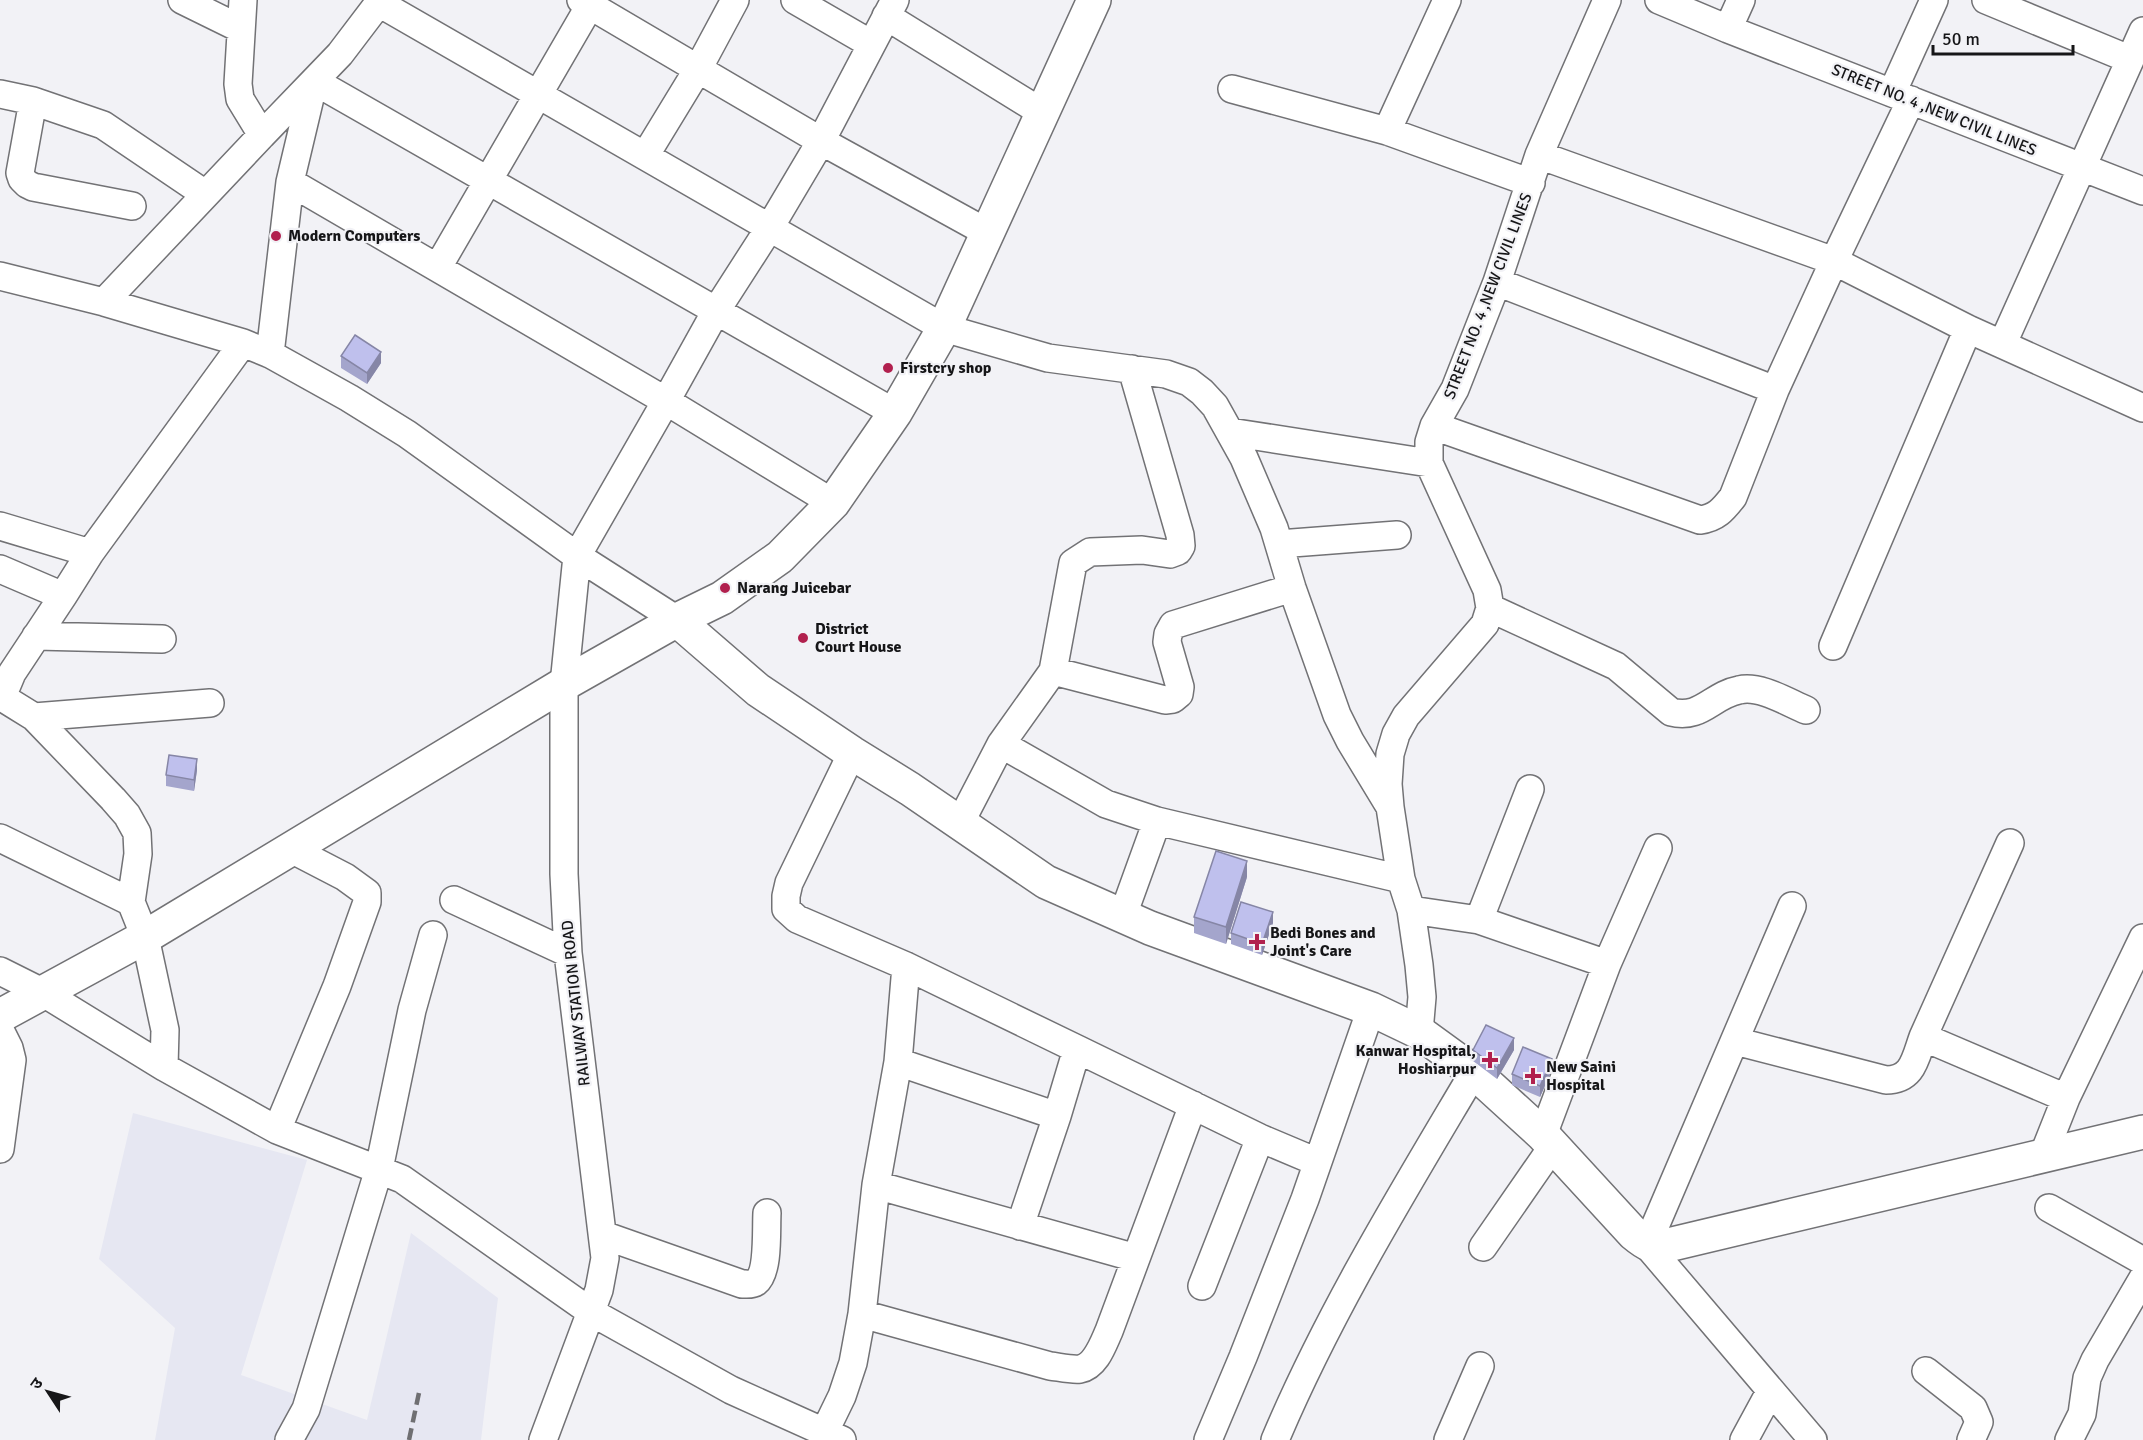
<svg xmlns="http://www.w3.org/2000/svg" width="2143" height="1440" viewBox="0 0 2143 1440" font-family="Signika,'Noto Sans Devanagari',sans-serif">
<rect width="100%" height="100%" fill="#f2f2f6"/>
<path fill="#e6e7f2" d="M133 1113 307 1160 241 1375 367 1420 411 1233 498 1298 481 1440H155L175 1328 99 1259Z"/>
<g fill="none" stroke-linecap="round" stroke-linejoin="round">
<g stroke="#727275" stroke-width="30">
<path id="minor" d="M182 0 241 29
M381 0 340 54 314 81 290 182 666 401 577 556 564 684V874L568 953 605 1258 599 1290 543 1440
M581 0 698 69 735 0
M795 0 871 44
M1659 0 1728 29 2143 191
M1986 0 2129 59
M379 3 645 156
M886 16 1043 113
M1728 29 1741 0
M1232 89 1387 131 1531 183
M1892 93 1934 0
M0 94 33 101 103 125 205 194
M33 101 20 173 22 179 27 184 33 187 132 206
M1387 131 1447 0
M262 135 314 81 895 413
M1539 155 1834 261 1968 329 2143 408
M988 233 821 141 698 69 645 156 944 328 1048 358 1166 374 1189 382 1202 392 1215 406 1244 458 1274 528 1292 588 1337 715 1350 741 1390 807
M438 267 593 0
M0 276 104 302 243 343 270 354 349 398 407 434 577 556 677 620
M1497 282 1775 390
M104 302 262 135 240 99 238 84 243 0
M2003 343 2143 31
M270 354 290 182
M1434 426 1700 520C1716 518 1723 510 1733 497L1775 390 1834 261 1911 100
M1230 432 1429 463
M833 503 666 401 716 311 770 227 821 141 895 0
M0 526 90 553
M1279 544 1397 535
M0 569 63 596 12 673 2 697
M63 596 90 553 243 343
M1490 608 1616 666 1671 712C1701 720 1712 695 1739 690 1760 685 1787 702 1806 710
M36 636 162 639
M1833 646 1968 329
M1053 671 1165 700 1173 699 1179 694 1180 687 1167 642 1168 634 1173 625 1292 588
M0 696 34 717 113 799 127 815 137 833 138 854 131 902 145 937 165 1030 164 1067
M34 717 210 703
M1001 744 1106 804 1157 821 1401 879
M852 753 789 883 786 896V909L797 919 906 966 1077 1049 1057 1116 1020 1226
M960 823 1001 744 1053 671 1073 563 1090 552 1142 550 1170 554 1178 551 1181 546 1180 535 1132 369
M0 838 131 902
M454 900 568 953
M1792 906 1647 1245 1813 1440
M1411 910 1479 920 1607 964
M1123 915 1157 821
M1479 920 1530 789
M0 971 42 992 164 1067 277 1130 402 1179 591 1312 731 1390 842 1440
M0 1030 9 1048 12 1060 0 1149
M1419 1032 1422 997 1419 965 1411 910 1401 879 1390 807 1388 784 1390 754 1396 734 1406 716 1485 624 1490 608 1487 590 1429 463V442L1434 426 1455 389 1497 282 1539 155 1607 0
M1923 1037 2066 1098
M1735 1041 1886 1080C1913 1080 1915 1059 1923 1037L2010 843
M1077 1049 1260 1138 1317 1162
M898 1062 1057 1116
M277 1130 337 986 367 902V893L345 877 291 849
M1543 1135 1607 964 1658 848
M2043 1156 2066 1098 2143 938
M876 1185 1136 1258
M2049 1208 2143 1261
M603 1235 742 1284C747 1284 752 1285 756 1282 769 1272 766 1229 767 1213
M1483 1247 1553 1146
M1202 1286 1260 1138
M862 1314 1050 1366C1059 1367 1071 1370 1080 1369 1096 1366 1103 1344 1109 1331L1193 1105
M1926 1371 1973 1408 1979 1422 1971 1440
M824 1433 842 1396 853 1363 862 1314 876 1185 898 1062 906 966
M289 1440 306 1409 379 1169 412 1010 433 935
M1208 1440 1243 1357 1305 1199 1371 1009
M1275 1440C1329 1312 1403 1192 1474 1072
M1448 1440 1480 1366
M1744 1440 1770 1392
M2069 1440 2082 1414 2087 1378 2095 1360 2143 1278"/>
</g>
<g stroke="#727275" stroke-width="36">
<path id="major" d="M677 620 758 690 852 753 910 789 1046 882 1150 928 1371 1009 1419 1032 1474 1072 1543 1135 1634 1234C1646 1244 1652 1248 1668 1245L2143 1132
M0 1016 145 937 564 684 677 620 722 598 780 557 833 503 895 413 944 328 1094 0"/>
</g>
<use href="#minor" stroke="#fff" stroke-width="27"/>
<use href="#major" stroke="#fff" stroke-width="33"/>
<path stroke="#6f6f72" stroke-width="4.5" stroke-dasharray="12 6" stroke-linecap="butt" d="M409 1440 420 1388"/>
</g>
<path fill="#a4a5cc" d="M341 356 381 363 367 384 341 368Z
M197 770 194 791 166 786V775Z
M1247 877 1226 944 1194 933V917Z
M1273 923 1262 955 1231 944V933Z
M1473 1050H1514L1497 1079 1473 1061Z
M1552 1070 1540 1097 1512 1085V1074Z"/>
<path fill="#8686a6" d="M381 352V363L367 384V373Z
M197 759V770L194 791V780Z
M1247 861V877L1226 944V927Z
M1273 912V923L1262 955V944Z
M1514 1038V1050L1497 1079V1068Z
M1552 1059V1070L1540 1097V1086Z"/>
<path fill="#bfc0ed" stroke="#8686a6" stroke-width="1.5" d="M355 335 381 352 367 373 341 356Z
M169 755 197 759 194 780 166 775Z
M1216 851 1247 861 1226 927 1194 917Z
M1241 902 1273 912 1262 944 1231 933Z
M1486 1025 1514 1038 1497 1068 1473 1050Z
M1523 1047 1552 1059 1540 1086 1512 1074Z"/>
<g fill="#b1204e" stroke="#f2f2f6" stroke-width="2">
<circle cx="276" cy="236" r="6"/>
<circle cx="888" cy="368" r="6"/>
<circle cx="725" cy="588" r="6"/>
<circle cx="803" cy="638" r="6"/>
<path d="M1254 933h6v6h6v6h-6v6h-6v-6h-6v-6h6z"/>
<path d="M1487 1051h6v6h6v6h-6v6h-6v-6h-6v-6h6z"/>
<path d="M1530 1067h6v6h6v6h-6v6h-6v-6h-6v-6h6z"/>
</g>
<g text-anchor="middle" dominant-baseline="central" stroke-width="4.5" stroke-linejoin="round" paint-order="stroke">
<g font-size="16" fill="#161618" stroke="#f2f2f6">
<text transform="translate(1934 110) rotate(22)">STREET NO. 4 ,NEW CIVIL LINES</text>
<text transform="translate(1488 296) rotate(-69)">STREET NO. 4 ,NEW CIVIL LINES</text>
<text transform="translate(576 1003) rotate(-96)">RAILWAY STATION ROAD</text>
</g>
<g font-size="16" font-weight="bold" fill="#161618" stroke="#f2f2f6" text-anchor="start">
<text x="288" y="236">Modern Computers</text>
<text x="900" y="368">Firstcry shop</text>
<text x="737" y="588">Narang Juicebar</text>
<text x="815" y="629">District<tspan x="815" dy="18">Court House</tspan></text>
<text x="1270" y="933">Bedi Bones and<tspan x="1270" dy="18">Joint's Care</tspan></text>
<text x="1476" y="1051" text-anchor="end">Kanwar Hospital,<tspan x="1476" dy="18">Hoshiarpur</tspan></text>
<text x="1546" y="1067">New Saini<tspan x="1546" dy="18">Hospital</tspan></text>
</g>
</g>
<g transform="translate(48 1392) rotate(306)" stroke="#f2f2f6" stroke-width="4.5" paint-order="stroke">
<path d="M0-4.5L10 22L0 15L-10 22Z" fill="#161618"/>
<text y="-9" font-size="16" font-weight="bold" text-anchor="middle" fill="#161618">उ</text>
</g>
<path d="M1933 45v9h140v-9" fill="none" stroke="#161618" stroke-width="3"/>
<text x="1942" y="45" font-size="18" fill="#161618" stroke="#f2f2f6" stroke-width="4.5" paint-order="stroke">50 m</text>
</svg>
